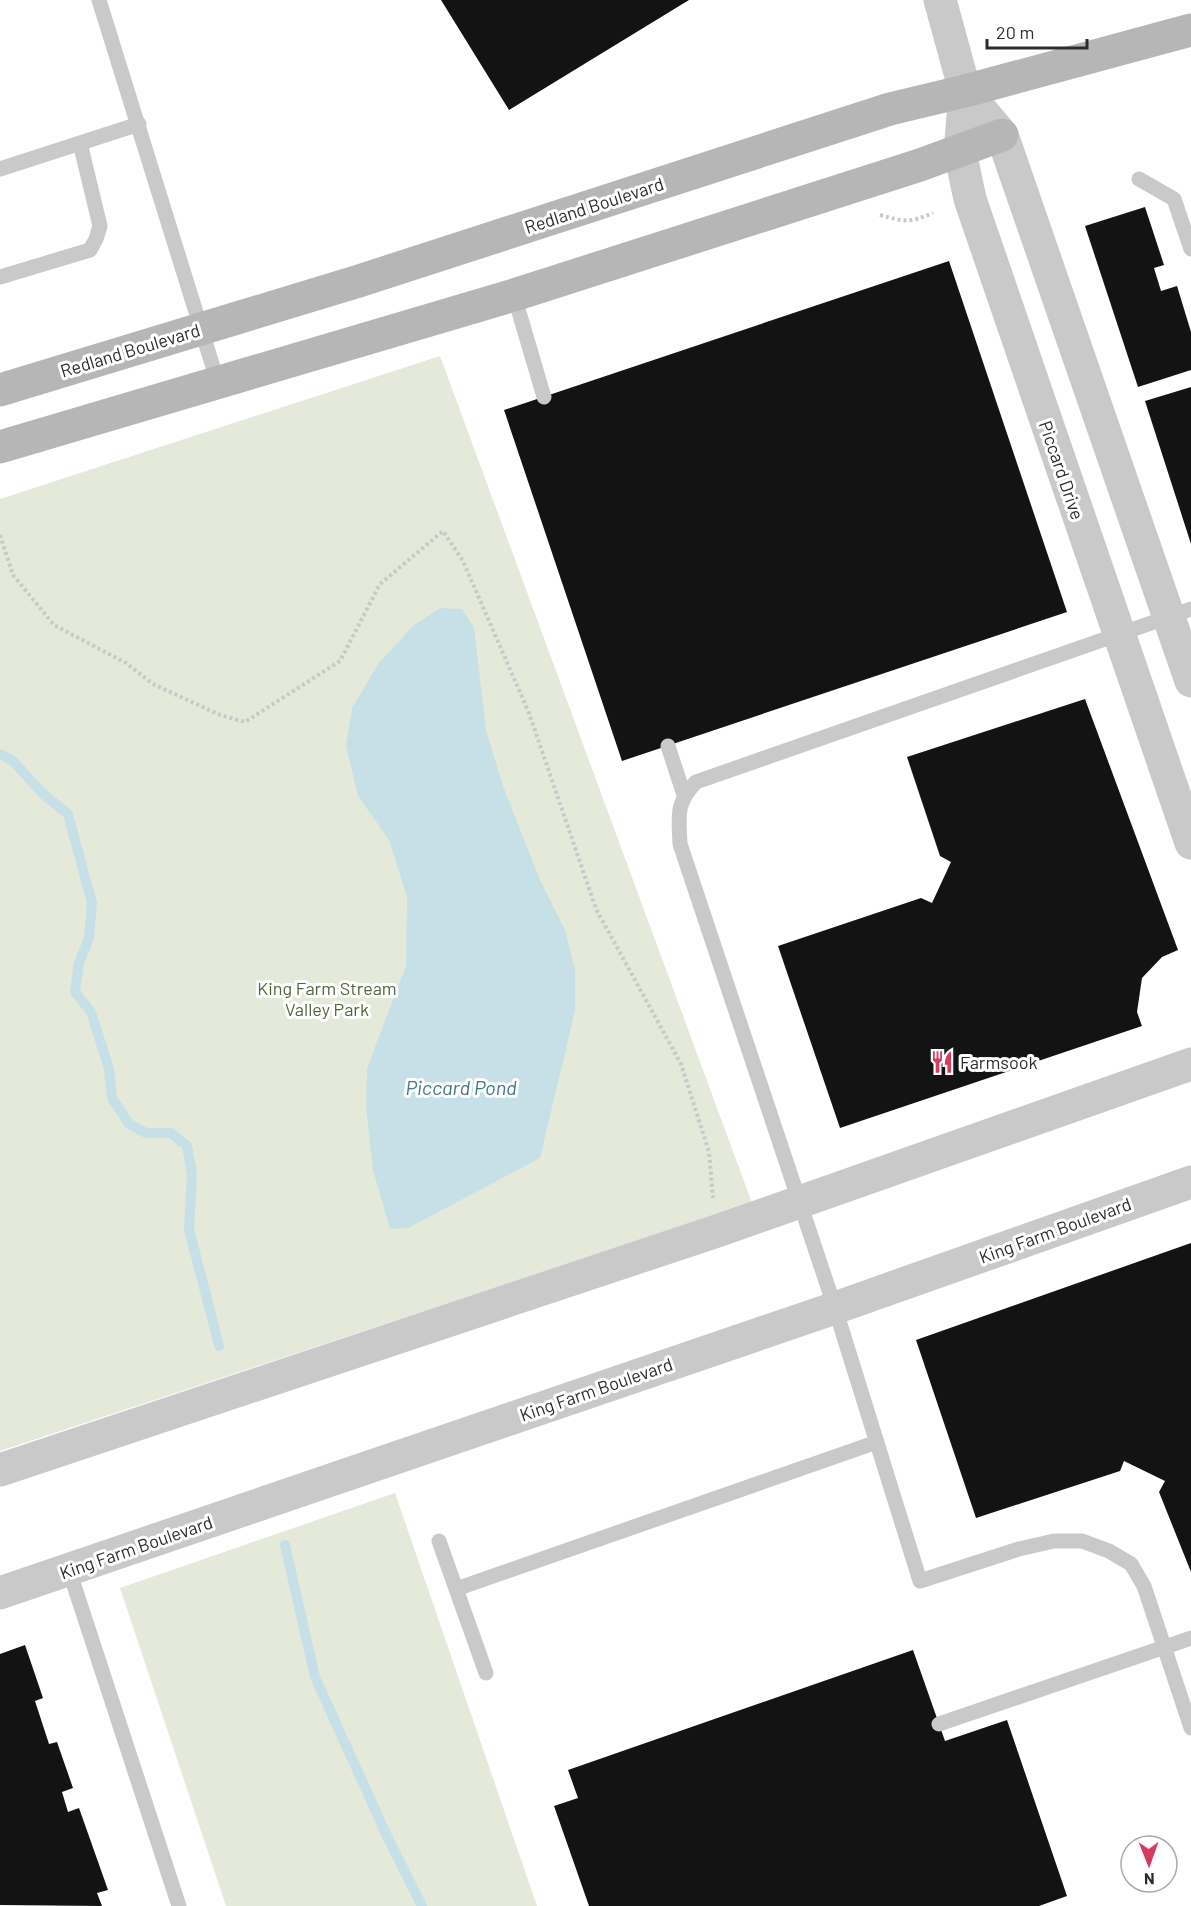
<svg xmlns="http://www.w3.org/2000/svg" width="1191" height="1906" viewBox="0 0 1191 1906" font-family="Barlow,sans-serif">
<rect width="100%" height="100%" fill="#fff"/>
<path fill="#e4e9da" d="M440 356 752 1203 0 1451V499Z
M395 1493 537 1906H226L120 1588Z"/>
<path fill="#c7e0e8" d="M440 608 462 609 474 627 486 730 503 786 540 880 565 930 575 970V1011L540 1158 408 1228 390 1229 373 1170 366 1107 367 1068 406 966 407 897 389 840 358 796 346 746 352 708 378 664 413 626Z"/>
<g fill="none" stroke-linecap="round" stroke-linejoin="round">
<path stroke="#c7e0e8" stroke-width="10" d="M0 754 12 760 43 794 68 814 92 903 89 938 79 963 75 992 91 1012 109 1069 112 1098 129 1124 146 1133H171L187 1146 192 1174 189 1229 219 1346
M285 1545 315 1677 387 1836 422 1906"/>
</g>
<path fill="#131313" d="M441 0H689L509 110Z
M1145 207 1164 265 1154 268 1161 291 1177 286 1191 332V370L1138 387 1085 226Z
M949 261 1067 612 622 761 504 410Z
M1191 387V544L1145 401Z
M1085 699 1178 950 1162 957 1142 978 1137 1012 1142 1026 840 1128 778 946 921 898 932 903 951 862 940 856 907 757Z
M1191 1243V1572L1159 1492 1165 1481 1124 1461 1120 1471 976 1518 916 1340Z
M25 1645 43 1698 35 1701 49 1744 57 1742 73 1788 62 1792 68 1812 79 1808 108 1890 97 1893 102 1906 0 1905V1654Z
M913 1650 945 1741 1007 1720 1067 1896 1039 1906H589L554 1806 578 1798 568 1770Z"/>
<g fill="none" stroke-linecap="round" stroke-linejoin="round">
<path stroke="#c9c9c9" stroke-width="4" stroke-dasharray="3 3" stroke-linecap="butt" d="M880 215C905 222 909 223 933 213
M0 535 13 575 54 625 126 663 153 684 220 715 245 722 340 661 380 584 443 531 463 561 529 713 596 909 681 1064 709 1152 713 1198"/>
<path stroke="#c9c9c9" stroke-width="15" d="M99 0 218 383
M0 169 139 124
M1139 179 1174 199 1191 249
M0 277 90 250 96 239 100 226 80 143
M514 295 544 397
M1191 609 696 782C675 804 679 816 680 844L835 1308 920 1581 1019 1549 1054 1541H1082L1109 1551 1131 1564 1144 1586 1191 1728
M668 746 684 795
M439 1541 486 1673
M69 1570 179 1906
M456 1589 877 1442
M939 1724 1191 1638"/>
<path stroke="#c9c9c9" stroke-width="33" d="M940 0 965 91 960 152 970 199 1191 843
M965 91 1002 135 1191 681
M0 1470 717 1231 1191 1064
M0 1593 835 1308 1191 1182"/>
<path stroke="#b6b6b6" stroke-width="33" d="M0 390 359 281 890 109 965 91 1191 30
M0 447 514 295 920 165 1002 135"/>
</g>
<defs>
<g id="restaurant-bare" transform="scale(1.8)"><path d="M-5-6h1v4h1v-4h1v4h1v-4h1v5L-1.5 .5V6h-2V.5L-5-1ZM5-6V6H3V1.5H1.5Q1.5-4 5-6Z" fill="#d73a5d" stroke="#fff" stroke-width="2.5" paint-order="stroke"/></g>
</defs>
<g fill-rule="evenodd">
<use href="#restaurant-bare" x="942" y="1062"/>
</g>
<g text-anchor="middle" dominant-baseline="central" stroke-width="6" stroke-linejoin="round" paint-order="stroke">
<g font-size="18" fill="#2c2c2c" stroke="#fff">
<text transform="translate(594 205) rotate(-18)">Redland Boulevard</text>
<text transform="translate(130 350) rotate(-17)">Redland Boulevard</text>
<text transform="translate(1062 470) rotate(71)">Piccard Drive</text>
<text transform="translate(1055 1230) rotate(-20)">King Farm Boulevard</text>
<text transform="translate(596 1389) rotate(-19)">King Farm Boulevard</text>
<text transform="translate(136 1547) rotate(-19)">King Farm Boulevard</text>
</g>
<g font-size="18" fill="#55643d" stroke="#fff">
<text x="327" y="988">King Farm Stream<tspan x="327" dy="21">Valley Park</tspan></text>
</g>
<g font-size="18" fill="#2c2c2c" stroke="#fff" text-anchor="start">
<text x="960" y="1062">Farmsook</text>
</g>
<g font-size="20" font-style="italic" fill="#417687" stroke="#fff">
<text x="461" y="1087">Piccard Pond</text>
</g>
</g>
<g transform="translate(1149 1864) rotate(179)"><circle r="28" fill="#ffffff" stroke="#ababab" stroke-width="1.5"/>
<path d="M0-4.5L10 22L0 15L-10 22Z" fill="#d73a5d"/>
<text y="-9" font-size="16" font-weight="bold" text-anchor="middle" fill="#2c2c2c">N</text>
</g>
<path d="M987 39v9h100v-9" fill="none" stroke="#2c2c2c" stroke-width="3"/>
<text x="996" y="39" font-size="18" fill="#2c2c2c" stroke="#ffffff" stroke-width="4.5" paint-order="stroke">20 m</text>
</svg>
